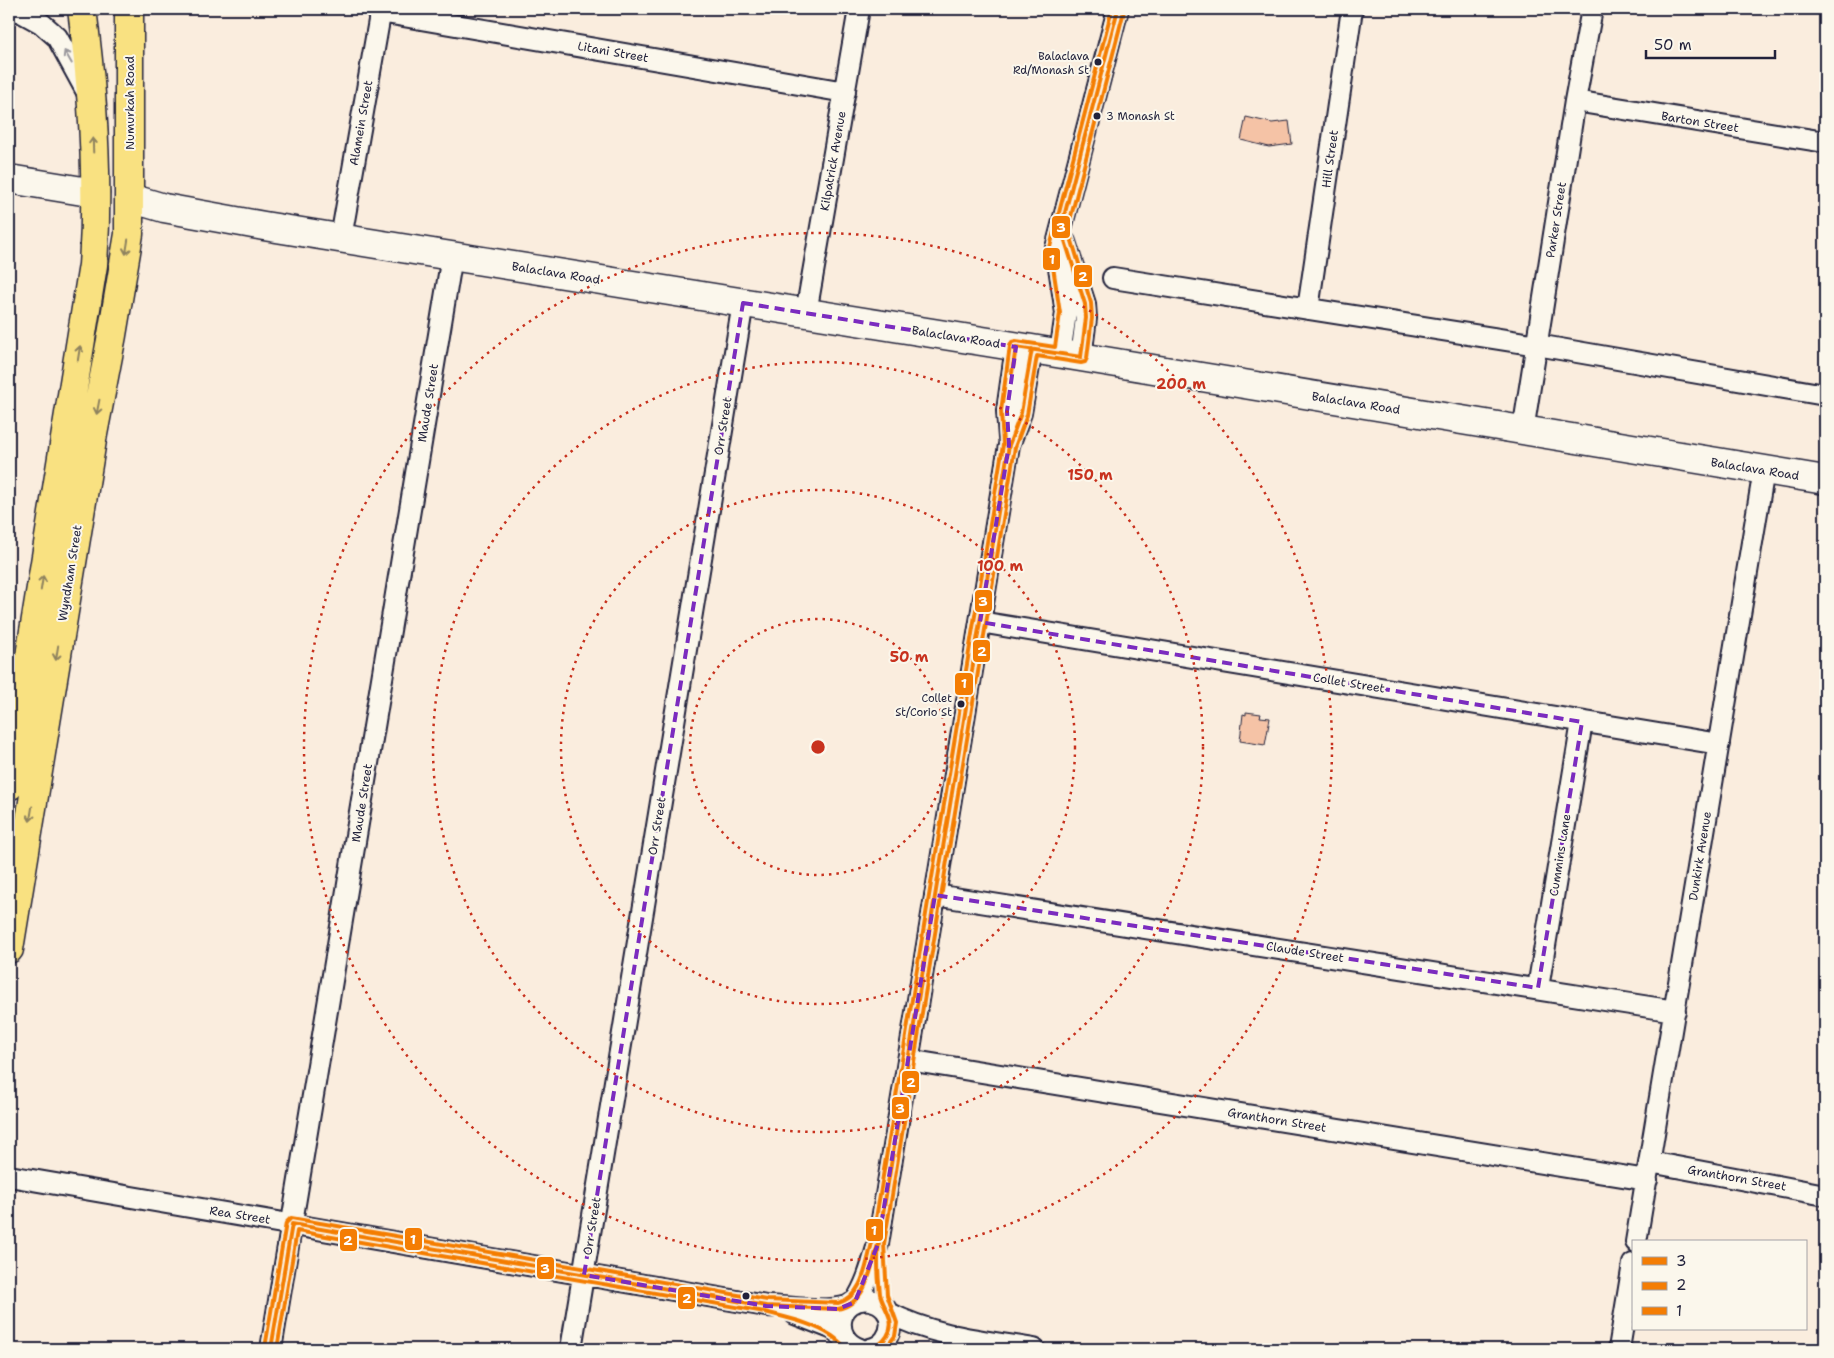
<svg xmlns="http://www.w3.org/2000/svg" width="1834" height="1358" viewBox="0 0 1834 1358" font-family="'Shantell Sans',sans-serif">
<rect width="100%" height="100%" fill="#faedde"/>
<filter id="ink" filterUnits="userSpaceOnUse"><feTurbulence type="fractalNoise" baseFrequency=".02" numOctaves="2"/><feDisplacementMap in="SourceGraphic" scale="10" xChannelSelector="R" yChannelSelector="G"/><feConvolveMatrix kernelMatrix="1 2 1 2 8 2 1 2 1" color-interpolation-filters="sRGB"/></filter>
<g filter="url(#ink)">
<path fill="#f5c3a6" stroke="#22223b" d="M1246 117 1272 123 1289 121 1292 144 1269 147 1241 140Z
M1246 712 1261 714 1260 717 1270 718 1265 745 1240 741 1243 714 1246 715Z"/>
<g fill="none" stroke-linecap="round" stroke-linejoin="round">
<g stroke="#22223b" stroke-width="24">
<path id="street" d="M19 9 21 12 41 23 57 37 88 94
M380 12 845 92
M1575 101 1825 142
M341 238 381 9
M1065 242 1085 304 1086 318 1081 357
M1113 278 1537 345 1825 395
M1308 309 1352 9
M806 313 859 9
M1060 354 1066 313 1056 248 1118 9
M1523 431 1575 101 1592 9
M1009 438 1007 411 1016 347
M980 622 1719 744
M935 895 1675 1011
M1538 988 1582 722
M908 1060 1647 1180
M1650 1162 1825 1195
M9 1176 766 1306C793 1307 823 1313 848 1306
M1636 1242 1764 470
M855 1302C867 1284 872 1264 878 1244L1009 445 1021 413 1032 349
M887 1312C932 1336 984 1341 1034 1349
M795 1314 831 1328 842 1335
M271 1349 452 256
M571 1349 743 303
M860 1349C829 1339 838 1295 870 1300 898 1305 897 1343 870 1349
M1619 1349 1633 1264"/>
</g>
<g stroke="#22223b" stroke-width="31">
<path id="secondary" d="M9 179 95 193
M130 198 164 208 264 226 1032 349 1825 480"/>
</g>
<g stroke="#22223b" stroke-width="31">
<path id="highway" d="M9 786 93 265C99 180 93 93 82 9
M9 949 93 434 112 335 129 234V9"/>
</g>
<use href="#street" stroke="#fbf7ec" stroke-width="20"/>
<use href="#secondary" stroke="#fbf7ec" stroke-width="28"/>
<use href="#highway" stroke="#f9e181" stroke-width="28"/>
<g stroke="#fbf7ec" stroke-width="8">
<path id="bus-1" d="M1012 373 1016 347 1081 357 1086 318 1085 304 1061 228 1118 9
M292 1224 766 1306 838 1309C867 1303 871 1268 878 1244L1009 445 1021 413 1032 349
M271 1349 292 1224
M870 1349C884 1344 895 1331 889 1316 886 1308 882 1302 880 1294 878 1276 877 1259 879 1242"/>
</g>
<g stroke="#fbf7ec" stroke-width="8">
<path id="bus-2" d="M277 1349 297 1231 765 1312C787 1318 813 1323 832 1336 838 1340 842 1345 848 1349
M885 1349 895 1336 897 1323 887 1295 884 1244 1015 447 1027 415 1037 356 1081 363 1085 362 1087 358 1092 318 1091 303 1068 228 1124 11"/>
</g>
<g stroke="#fbf7ec" stroke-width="8">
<path id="bus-3" d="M265 1348 286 1223 291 1218 767 1300 838 1303C863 1297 866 1264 872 1243L1003 445 1001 411 1010 346 1012 342 1016 341 1055 347 1060 313 1050 247 1112 9"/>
</g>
<use href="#bus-1" stroke="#f47d03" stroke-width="4"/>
<use href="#bus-2" stroke="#f47d03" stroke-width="4"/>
<use href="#bus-3" stroke="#f47d03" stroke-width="4"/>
</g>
<defs><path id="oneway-shaft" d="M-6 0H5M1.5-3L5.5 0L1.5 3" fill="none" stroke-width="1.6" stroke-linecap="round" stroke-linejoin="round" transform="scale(1.25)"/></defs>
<use stroke="#99979c" href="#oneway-shaft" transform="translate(68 57) rotate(-120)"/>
<g stroke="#8e825e">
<use href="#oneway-shaft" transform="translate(93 145) rotate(-92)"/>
<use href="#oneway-shaft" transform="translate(127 247) rotate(99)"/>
<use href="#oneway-shaft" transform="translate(79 353) rotate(-81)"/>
<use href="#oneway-shaft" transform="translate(98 407) rotate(101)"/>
<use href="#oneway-shaft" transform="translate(42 583) rotate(-81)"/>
<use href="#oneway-shaft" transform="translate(57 653) rotate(99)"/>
<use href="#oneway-shaft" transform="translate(31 814) rotate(99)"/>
</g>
</g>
<path fill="none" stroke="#7b2cbf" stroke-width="4" stroke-dasharray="10 6" stroke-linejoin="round" d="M743 303 1016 347 1007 411 1009 445 980 622 1582 722 1538 988 935 895 878 1244 855 1302 838 1309 766 1306 584 1275Z"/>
<g fill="none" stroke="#c8321e" stroke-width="2.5" stroke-dasharray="2.5 5">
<circle cx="818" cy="747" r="128"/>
<circle cx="818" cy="747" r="257"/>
<circle cx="818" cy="747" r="385"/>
<circle cx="818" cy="747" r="514"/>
</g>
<g fill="#22223b" stroke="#fbf7ec" stroke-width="2">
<circle cx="1098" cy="62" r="4.5"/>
<circle cx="1097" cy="116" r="4.5"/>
<circle cx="961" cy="704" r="4.5"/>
<circle cx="746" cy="1296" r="4.5"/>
</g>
<g text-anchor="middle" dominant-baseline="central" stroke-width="4" stroke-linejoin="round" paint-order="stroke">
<g font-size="11" fill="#22223b" stroke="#fbf7ec" text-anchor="end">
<text x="1089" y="56">Balaclava<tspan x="1089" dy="14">Rd/Monash St</tspan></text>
<text x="1106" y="116" text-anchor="start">3 Monash St</text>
<text x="952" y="698">Collet<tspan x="952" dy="14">St/Corio St</tspan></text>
</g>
<g font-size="12" fill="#22223b" stroke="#fbf7ec">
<text transform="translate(613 52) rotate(10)">Litani Street</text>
<text transform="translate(130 103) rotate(-90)">Numurkah Road</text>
<text transform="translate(1700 122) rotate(9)">Barton Street</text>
<text transform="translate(361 123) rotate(-80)">Alamein Street</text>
<text transform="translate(1330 159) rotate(-82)">Hill Street</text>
<text transform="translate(833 161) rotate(-80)">Kilpatrick Avenue</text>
<text transform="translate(1556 220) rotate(-81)">Parker Street</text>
<text transform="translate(556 273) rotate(9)">Balaclava Road</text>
<text transform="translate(956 337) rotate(9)">Balaclava Road</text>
<text transform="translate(428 403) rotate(-81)">Maude Street</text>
<text transform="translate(1356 403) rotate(9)">Balaclava Road</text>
<text transform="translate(723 426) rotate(-81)">Orr Street</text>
<text transform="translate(1755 469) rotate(9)">Balaclava Road</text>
<text transform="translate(70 573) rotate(-81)">Wyndham Street</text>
<text transform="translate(1349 683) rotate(9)">Collet Street</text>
<text transform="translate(362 803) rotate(-81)">Maude Street</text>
<text transform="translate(657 826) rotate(-81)">Orr Street</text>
<text transform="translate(1560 855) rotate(-81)">Cummins Lane</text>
<text transform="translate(1700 856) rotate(-81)">Dunkirk Avenue</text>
<text transform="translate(1305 952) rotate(9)">Claude Street</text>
<text transform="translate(1277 1120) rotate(9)">Granthorn Street</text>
<text transform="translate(1737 1178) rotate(10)">Granthorn Street</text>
<text transform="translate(240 1215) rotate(9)">Rea Street</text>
<text transform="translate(592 1226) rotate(-81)">Orr Street</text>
</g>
</g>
<circle cx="818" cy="747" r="8" fill="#c8321e" stroke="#fbf7ec" stroke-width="2.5"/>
<g font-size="15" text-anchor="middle" font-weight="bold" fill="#c8321e" stroke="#fbf7ec" stroke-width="4" stroke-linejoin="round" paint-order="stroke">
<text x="1181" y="389">200 m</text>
<text x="1090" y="480">150 m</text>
<text x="1000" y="571">100 m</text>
<text x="909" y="662">50 m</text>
</g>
<g stroke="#fbf7ec" stroke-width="2">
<rect x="1051" y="215" width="20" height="24" rx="5" fill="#f47d03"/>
<rect x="1042" y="247" width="19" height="24" rx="5" fill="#f47d03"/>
<rect x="1073" y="264" width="20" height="24" rx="5" fill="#f47d03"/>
<rect x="974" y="589" width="19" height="24" rx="5" fill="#f47d03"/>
<rect x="972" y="639" width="19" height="24" rx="5" fill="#f47d03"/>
<rect x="954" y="672" width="20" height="24" rx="5" fill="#f47d03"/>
<rect x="901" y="1070" width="19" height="24" rx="5" fill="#f47d03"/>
<rect x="891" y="1096" width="19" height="24" rx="5" fill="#f47d03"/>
<rect x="865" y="1218" width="19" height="24" rx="5" fill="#f47d03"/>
<rect x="404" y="1227" width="19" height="24" rx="5" fill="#f47d03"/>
<rect x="339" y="1228" width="19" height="24" rx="5" fill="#f47d03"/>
<rect x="536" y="1256" width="19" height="24" rx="5" fill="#f47d03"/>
<rect x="677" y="1286" width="19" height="24" rx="5" fill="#f47d03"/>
</g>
<g font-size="14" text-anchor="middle" font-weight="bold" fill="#fff">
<text x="1061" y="232">3</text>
<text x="1052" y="264">1</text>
<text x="1083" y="281">2</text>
<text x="983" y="606">3</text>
<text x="982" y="656">2</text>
<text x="964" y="688">1</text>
<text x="911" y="1087">2</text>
<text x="900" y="1113">3</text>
<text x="874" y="1235">1</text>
<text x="413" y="1244">1</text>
<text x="348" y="1245">2</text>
<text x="545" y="1273">3</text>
<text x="687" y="1303">2</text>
</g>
<rect width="1834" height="1358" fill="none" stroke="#fbf7ec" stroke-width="30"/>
<rect x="15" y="15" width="1804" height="1328" fill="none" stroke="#22223b" stroke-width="2" filter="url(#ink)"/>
<rect x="1632" y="1240" width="175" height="90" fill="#fbf7ec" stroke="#a4a2a5"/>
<rect x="1642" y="1257" width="25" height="8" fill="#f47d03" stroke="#a4a2a5"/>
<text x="1676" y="1266" font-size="15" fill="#22223b">3</text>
<rect x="1642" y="1282" width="25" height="8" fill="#f47d03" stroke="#a4a2a5"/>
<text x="1676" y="1290" font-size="15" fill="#22223b">2</text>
<rect x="1642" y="1307" width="25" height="8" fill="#f47d03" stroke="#a4a2a5"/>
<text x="1676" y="1316" font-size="15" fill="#22223b">1</text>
<path d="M1646 50v8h129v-8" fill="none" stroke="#22223b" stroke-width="2.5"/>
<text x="1654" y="50" font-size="15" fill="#22223b" stroke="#fbf7ec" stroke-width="4" paint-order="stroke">50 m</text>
</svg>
